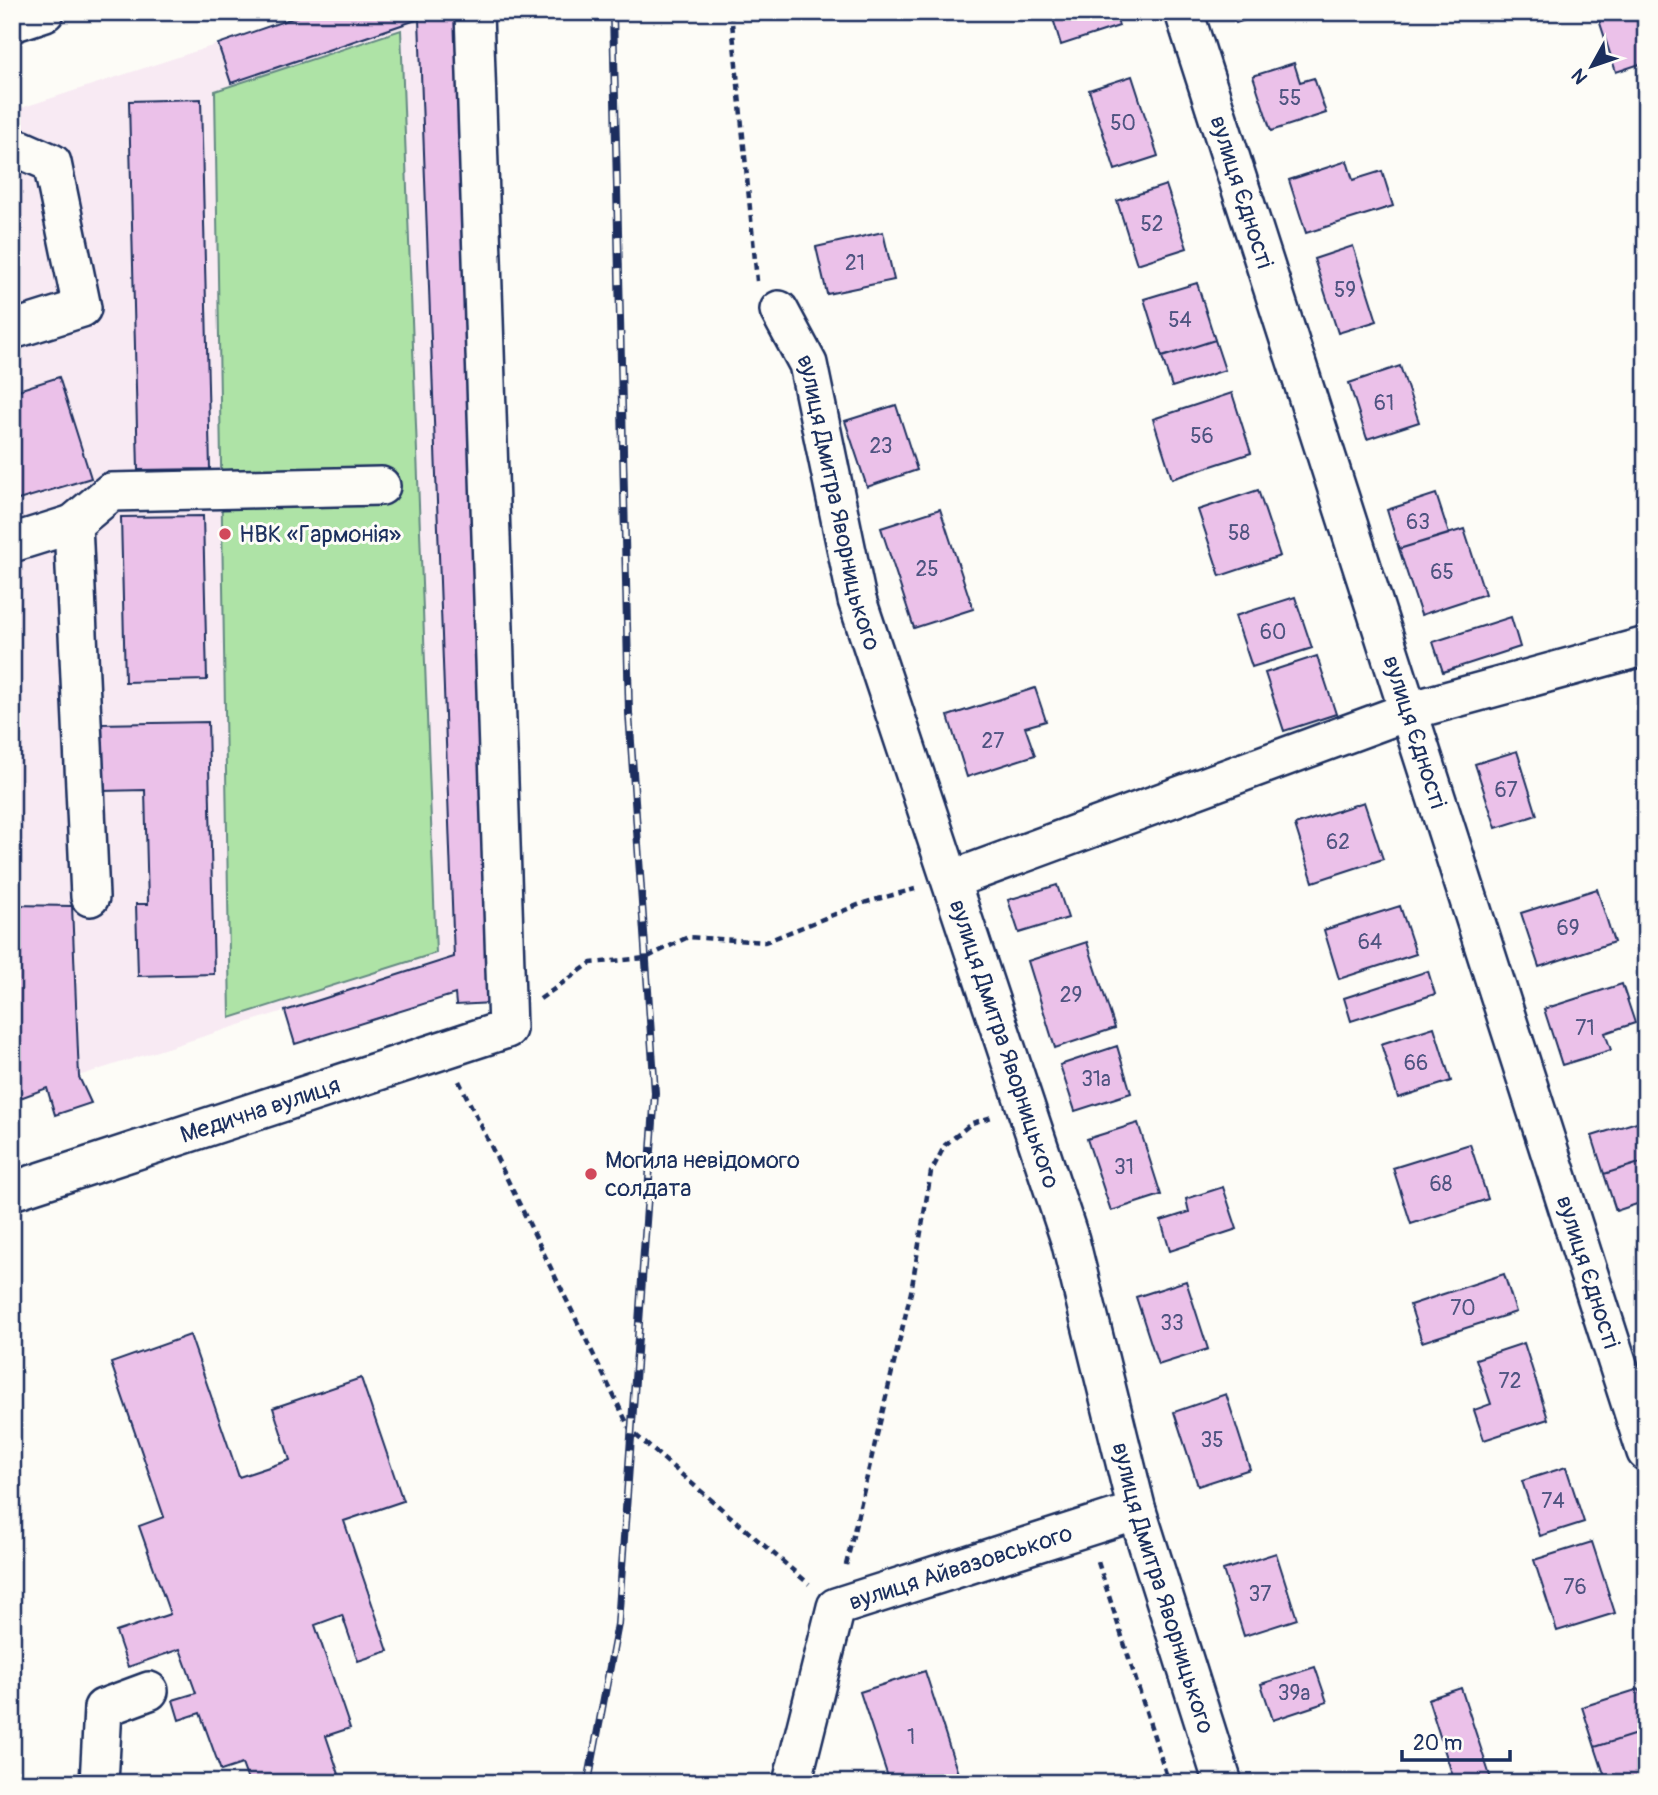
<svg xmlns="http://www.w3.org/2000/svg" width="1658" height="1795" viewBox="0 0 1658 1795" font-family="Pangolin,sans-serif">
<rect width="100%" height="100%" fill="#fdfcf7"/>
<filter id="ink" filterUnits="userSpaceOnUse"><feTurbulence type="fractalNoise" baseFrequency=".0143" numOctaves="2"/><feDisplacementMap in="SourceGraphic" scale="14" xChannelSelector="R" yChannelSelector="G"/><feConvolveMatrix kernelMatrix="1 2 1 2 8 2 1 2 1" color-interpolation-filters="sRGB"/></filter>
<g filter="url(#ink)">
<path fill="#f8eaf3" d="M419 19 454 957 12 1097V111L218 44Z"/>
<path fill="#aee3a6" stroke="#648982" stroke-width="2" d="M401 30 436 953 230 1018 215 91Z"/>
<path fill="#ebc1e9" stroke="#1b2f5e" stroke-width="2" d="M310 12H456L492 1003 456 1005 455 994 295 1044 285 1011 454 957 419 19 231 83 218 44Z
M1051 12H1115L1119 26 1061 45Z
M1232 12H1269L1236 23Z
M1622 12H1646V62L1616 72 1599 20Z
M1294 63 1300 82 1314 78 1326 113 1271 131 1253 76Z
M1132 76 1158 156 1115 170 1089 90Z
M201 99 210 469 138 470 129 101Z
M1347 161 1353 180 1382 171 1393 206 1306 233 1289 180Z
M1166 185 1187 248 1137 264 1117 201Z
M883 232 894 280 827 294 816 247Z
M1353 246 1377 321 1338 333 1314 259Z
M1197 283 1215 340 1162 357 1144 299Z
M1215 340 1225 370 1172 387 1162 357Z
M1400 366 1419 422 1367 439 1349 383Z
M59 377 91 478 12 502V392Z
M1232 393 1251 453 1172 479 1153 419Z
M896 405 917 470 867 487 845 421Z
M1258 490 1280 556 1220 576 1198 510Z
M1436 494 1449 534 1399 549 1387 510Z
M940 509 973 609 914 628 881 528Z
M203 516 207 680 125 682 121 517Z
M1464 529 1485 594 1421 615 1399 549Z
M1295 597 1312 648 1252 667 1235 616Z
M1511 617 1520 647 1443 672 1433 642Z
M1317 656 1336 714 1284 731 1265 673Z
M1035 688 1046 721 1025 727 1035 755 967 777 948 716Z
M208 722 214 974 138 976 136 904H148L145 790 101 791 99 724Z
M1517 751 1537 815 1496 828 1475 764Z
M1364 802 1383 859 1313 882 1295 825Z
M1057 885 1068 918 1019 933 1008 900Z
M1597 889 1614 942 1539 967 1521 913Z
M12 905 72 906 79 1077 91 1103 55 1115 47 1088 12 1101Z
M1400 906 1416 954 1339 979 1324 930Z
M1087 942 1115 1028 1055 1048 1028 961Z
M1428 971 1435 994 1351 1021 1344 998Z
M1622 984 1635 1023 1605 1033 1611 1050 1562 1065 1544 1009Z
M1434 1027 1451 1081 1398 1098 1381 1044Z
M1117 1046 1131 1093 1075 1111 1060 1065Z
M1646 1119V1161L1604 1174 1592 1136Z
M1138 1123 1161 1195 1111 1211 1087 1139Z
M1470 1144 1488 1199 1411 1224 1393 1168Z
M1646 1161V1201L1616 1211 1604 1174Z
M1223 1187 1237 1229 1170 1251 1161 1221 1189 1212 1186 1199Z
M1504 1274 1516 1312 1422 1342 1410 1305Z
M1186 1281 1208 1349 1158 1365 1136 1297Z
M190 1335 239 1477 290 1460 273 1408 361 1378 403 1501 344 1521 388 1651 358 1661 342 1615 315 1625 350 1728 326 1736 342 1783H249L242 1764 221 1771 200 1713 179 1720 173 1700 196 1693 180 1649 128 1667 116 1632 170 1614 139 1526 164 1517 111 1363Z
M1524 1343 1548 1419 1484 1440 1474 1410 1491 1404 1476 1359Z
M1226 1394 1250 1469 1198 1486 1174 1412Z
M1566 1467 1584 1522 1540 1536 1522 1481Z
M1592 1542 1615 1613 1557 1631 1534 1560Z
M1276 1553 1297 1619 1244 1636 1223 1570Z
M1315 1667 1327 1702 1273 1720 1261 1684Z
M925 1671 961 1783H890L860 1692Z
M1461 1688 1492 1782 1489 1783H1455L1428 1699Z
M1639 1689 1646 1711V1731L1595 1747 1582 1707Z
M1646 1731V1782L1607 1783 1595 1747Z"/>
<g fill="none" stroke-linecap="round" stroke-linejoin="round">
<g stroke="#1b2f5e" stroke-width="42">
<g id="minor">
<path id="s1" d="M1184 12 1646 1452"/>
<path d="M12 23 45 12"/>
<path d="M12 152 20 149 52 163 82 308 12 330"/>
<path id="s2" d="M779 310 808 364 857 600 1070 1240 1137 1511 1223 1783"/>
<path d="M73 524 111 492 381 486"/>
<path d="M12 543 73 524 90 897"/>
<path d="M951 880 1409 711 1646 646"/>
<path id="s3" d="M12 1191 507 1029 474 12"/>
<path d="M99 1783 103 1708 149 1691"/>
<path id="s4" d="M792 1783 836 1607 1137 1511"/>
</g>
</g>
<path stroke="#1b2f5e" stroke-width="4.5" stroke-dasharray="7 5" stroke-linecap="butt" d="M731 12 757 281
M540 999 591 963 646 958 688 937 765 942 863 903 915 889
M459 1081 631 1431 809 1584
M1098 1562 1169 1783
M846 1565 911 1292 931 1172 945 1145 972 1123 992 1117"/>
<use href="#minor" stroke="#fdfcf7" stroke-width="37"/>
<g stroke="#1b2f5e" stroke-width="8">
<path id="rail" d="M588 1783 618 1624 655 1093 629 713 613 12"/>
</g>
<use href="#rail" stroke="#fdfcf7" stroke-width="5" stroke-dasharray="16" stroke-linecap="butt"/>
</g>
</g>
<g fill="#d1495b" stroke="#fdfcf7" stroke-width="2.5">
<circle cx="225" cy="534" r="7"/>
<circle cx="591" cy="1174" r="7"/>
</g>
<g text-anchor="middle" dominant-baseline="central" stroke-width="6" stroke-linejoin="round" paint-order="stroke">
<g font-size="21" fill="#4f5481">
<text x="1290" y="98">55</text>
<text x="1123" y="123">50</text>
<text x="1152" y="224">52</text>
<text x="855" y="263">21</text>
<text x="1345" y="290">59</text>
<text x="1180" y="320">54</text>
<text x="1384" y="403">61</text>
<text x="1202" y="436">56</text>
<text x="881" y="446">23</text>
<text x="1418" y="522">63</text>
<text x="1239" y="533">58</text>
<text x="927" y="569">25</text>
<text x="1442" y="572">65</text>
<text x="1273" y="632">60</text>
<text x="993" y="741">27</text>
<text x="1506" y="790">67</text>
<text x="1338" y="842">62</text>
<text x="1568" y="928">69</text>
<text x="1370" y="942">64</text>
<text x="1071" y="995">29</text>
<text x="1585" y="1028">71</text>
<text x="1416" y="1063">66</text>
<text x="1096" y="1079">31а</text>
<text x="1124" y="1167">31</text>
<text x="1441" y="1184">68</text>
<text x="1463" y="1308">70</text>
<text x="1172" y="1323">33</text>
<text x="1510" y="1381">72</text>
<text x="1212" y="1440">35</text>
<text x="1553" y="1501">74</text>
<text x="1575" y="1587">76</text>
<text x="1260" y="1594">37</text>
<text x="1294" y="1693">39а</text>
<text x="911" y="1737">1</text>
</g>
<g font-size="24" fill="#1b2f5e" stroke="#fdfcf7">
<text stroke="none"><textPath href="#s1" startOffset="189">вулиця Єдності</textPath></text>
<text stroke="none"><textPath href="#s2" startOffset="203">вулиця Дмитра Яворницького</textPath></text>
<text stroke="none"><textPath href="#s1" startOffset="756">вулиця Єдності</textPath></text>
<text stroke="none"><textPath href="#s2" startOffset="770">вулиця Дмитра Яворницького</textPath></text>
<text stroke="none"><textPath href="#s3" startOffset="261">Медична вулиця</textPath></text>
<text stroke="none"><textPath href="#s1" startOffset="1323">вулиця Єдності</textPath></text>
<text stroke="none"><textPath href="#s4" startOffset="312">вулиця Айвазовського</textPath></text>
<text stroke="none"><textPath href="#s2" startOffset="1337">вулиця Дмитра Яворницького</textPath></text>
</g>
<g font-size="24" fill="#1b2f5e" stroke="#fdfcf7" text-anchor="start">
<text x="239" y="534">НВК «Гармонія»</text>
<text x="605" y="1160">Могила невідомого<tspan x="605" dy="28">солдата</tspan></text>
</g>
</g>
<rect width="1658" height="1795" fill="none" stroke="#fdfcf7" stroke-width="42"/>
<rect x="21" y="21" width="1616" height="1753" fill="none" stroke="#1b2f5e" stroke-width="2.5" filter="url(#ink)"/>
<g transform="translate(1592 66) rotate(230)" stroke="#fdfcf7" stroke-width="5" paint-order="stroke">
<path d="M0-5L12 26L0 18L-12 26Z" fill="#1b2f5e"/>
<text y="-10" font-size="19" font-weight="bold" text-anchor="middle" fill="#1b2f5e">N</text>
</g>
<path d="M1402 1750v10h108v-10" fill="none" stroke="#1b2f5e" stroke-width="3.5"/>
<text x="1413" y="1750" font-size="21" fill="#1b2f5e" stroke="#fdfcf7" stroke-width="5" paint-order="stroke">20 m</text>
</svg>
